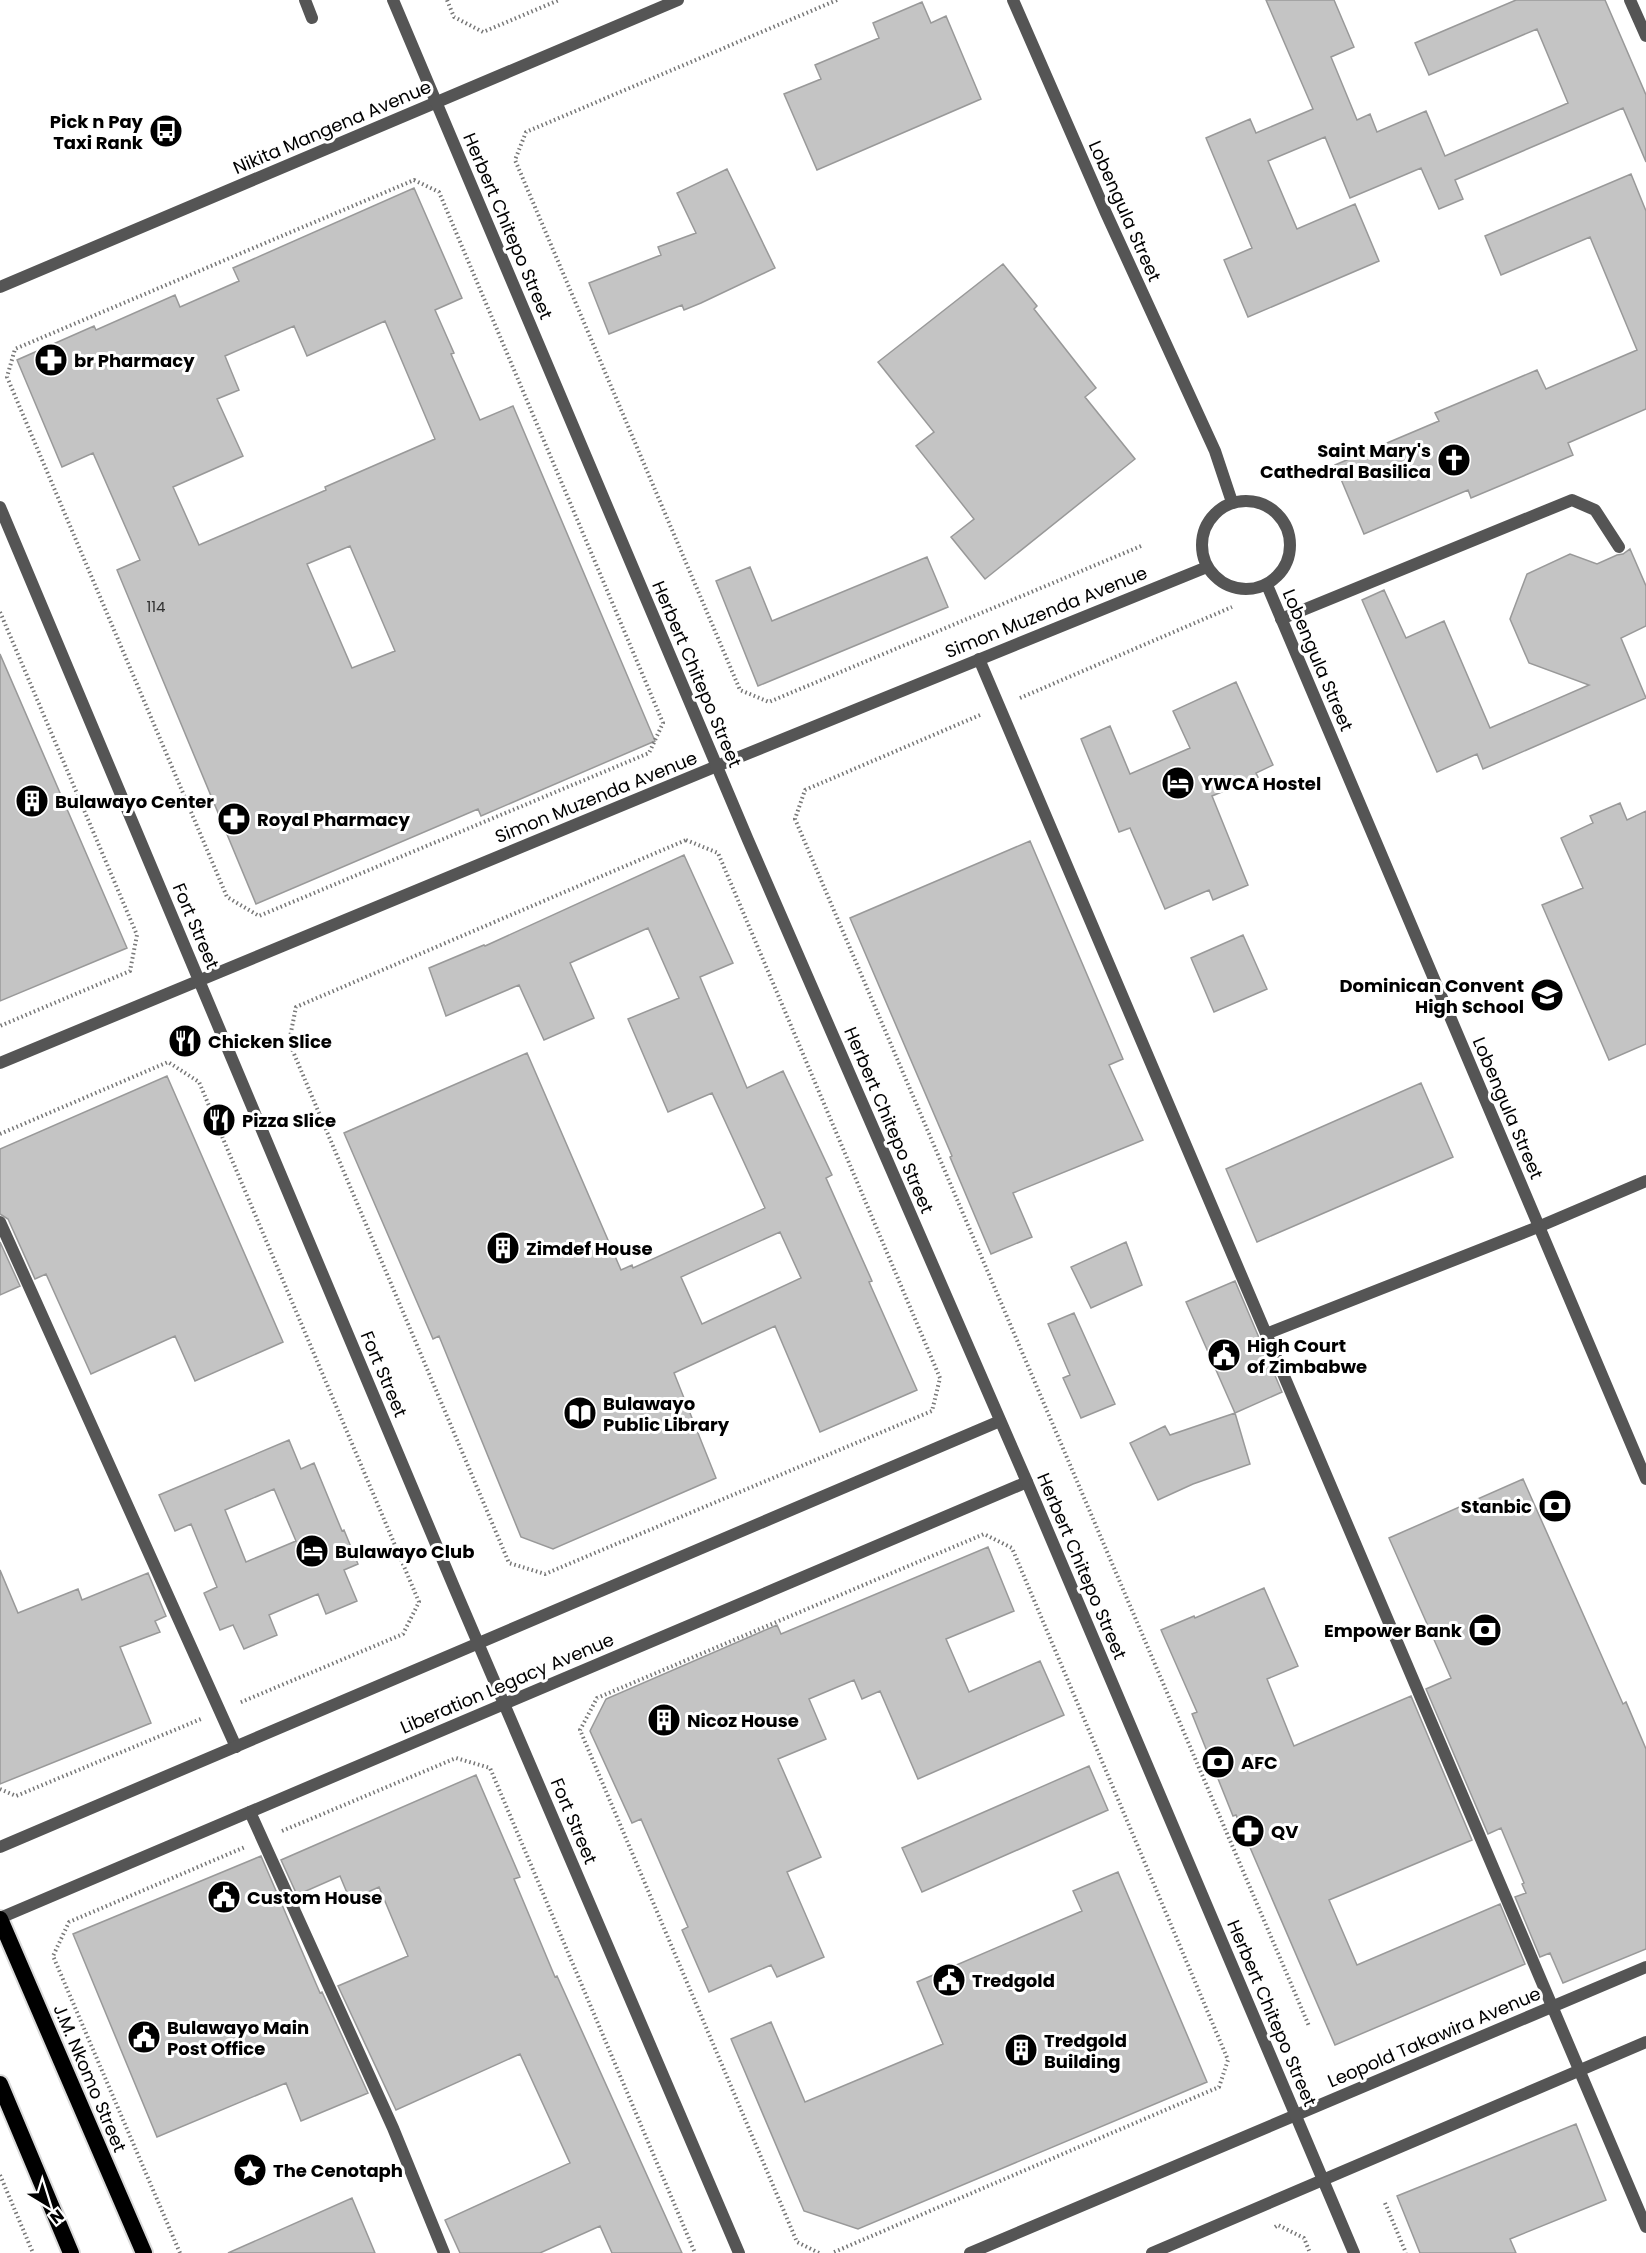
<svg xmlns="http://www.w3.org/2000/svg" width="1646" height="2253" viewBox="0 0 1646 2253" font-family="Poppins,sans-serif">
<rect width="100%" height="100%" fill="#fff"/>
<path fill="#c4c4c4" stroke="#999" stroke-width="1.5" fill-rule="evenodd" d="M1266 0H1334L1354 47 1331 57 1357 120 1370 114 1377 132 1426 111 1445 156 1568 103 1537 29 1429 75 1415 43 1516 0H1605L1646 95V162L1623 108 1455 180 1463 199 1439 209 1421 168 1350 198 1325 137 1268 161 1297 229 1355 204 1379 261 1248 317 1224 260 1252 248 1206 138 1250 119 1256 133 1313 109Z
M922 2 931 23 946 16 981 99 817 170 784 94 821 79 815 65 879 38 873 23Z
M727 169 775 268 701 303 684 310 682 305 609 334 589 283 661 255 658 247 696 233 677 193Z
M1631 174 1646 211V409L1568 443 1573 455 1471 498 1468 490 1364 534 1335 465 1439 421 1435 413 1537 370 1546 389 1637 350 1590 237 1501 275 1485 236Z
M414 188 462 298 435 310 454 353 451 354 480 420 513 406 655 741 481 816 478 809 256 904 117 570 140 560 93 453 62 467 17 360 94 326 96 330 175 295 180 307 239 281 233 268ZM385 321 435 439 325 487 326 490 199 545 173 487 243 456 217 399 239 390 225 356 294 326 307 356ZM350 546 395 651 352 668 307 564Z
M1003 264 1037 306 1034 309 1096 388 1085 397 1135 459 985 579 951 537 974 519 916 446 934 432 878 362Z
M1630 549 1646 586V626L1621 638 1646 698 1483 769 1477 754 1437 772 1362 600 1384 590 1406 638 1444 621 1490 728 1589 685 1529 663 1510 619 1527 574 1570 554 1597 564 1617 555 1623 554Z
M927 557 948 607 758 686 716 581 750 567 772 621Z
M0 654 127 948 0 1001Z
M1236 682 1273 765 1256 773 1258 777 1212 796 1248 885 1213 900 1209 890 1165 909 1130 828 1119 832 1081 739 1110 726 1130 774 1190 748 1173 711Z
M1620 803 1627 820 1646 811V1044L1609 1060 1542 905 1583 888 1561 838 1593 823 1590 816Z
M1030 841 1123 1059 1109 1065 1143 1140 1013 1193 1032 1237 991 1254 950 1157 952 1156 850 918Z
M684 855 733 963 700 977 747 1088 783 1071 832 1175 826 1178 872 1281 869 1282 917 1390 820 1432 775 1326 674 1373 716 1478 553 1549 521 1537 439 1336 433 1339 344 1133 527 1053 621 1270 632 1265 633 1268 765 1208 712 1093 668 1112 628 1019 679 998 648 928 570 963 594 1018 544 1040 519 985 446 1016 429 968 484 945 485 946ZM780 1232 801 1278 702 1324 681 1277Z
M1243 935 1267 989 1214 1012 1191 958Z
M167 1076 283 1342 195 1381 175 1336 91 1374 46 1274 35 1279 8 1219 0 1214V1149Z
M1421 1083 1453 1157 1257 1242 1226 1169Z
M0 1242 20 1286 0 1295Z
M1126 1242 1142 1285 1091 1308 1071 1267Z
M1235 1281 1282 1392 1235 1413 1186 1302Z
M1074 1313 1115 1404 1081 1418 1063 1378 1070 1375 1048 1324Z
M1235 1413 1250 1464 1193 1484 1158 1500 1130 1443 1165 1426 1170 1435Z
M289 1440 301 1469 314 1463 342 1531 344 1530 358 1564 344 1570 357 1601 326 1614 318 1594 269 1615 277 1635 244 1649 233 1625 220 1630 204 1593 217 1587 191 1524 175 1531 159 1495ZM274 1489 296 1541 246 1562 225 1510Z
M1523 1479 1623 1704 1626 1702 1646 1749V1949L1563 1983 1550 1953 1540 1957 1515 1897 1526 1893 1522 1884 1524 1883 1501 1828 1488 1834 1426 1689 1451 1678 1389 1538Z
M988 1547 1014 1611 946 1639 969 1692 1040 1661 1064 1715 918 1779 880 1691 862 1699 854 1680 809 1699 826 1739 778 1759 821 1857 787 1872 824 1957 777 1977 771 1965 709 1992 682 1930 688 1927 641 1819 632 1823 590 1731 606 1699 777 1625 781 1634Z
M0 1570 18 1613 78 1589 82 1600 148 1573 166 1616 155 1621 160 1632 120 1647 151 1723 0 1784Z
M1264 1588 1298 1666 1267 1679 1294 1746 1411 1696 1472 1840 1329 1900 1357 1965 1500 1904 1525 1964 1335 2045 1236 1815 1233 1816 1192 1714 1197 1712 1161 1630 1194 1616 1195 1618Z
M1089 1766 1108 1810 922 1892 902 1848Z
M476 1775 520 1877 514 1879 555 1977 557 1976 682 2253H612L600 2226 540 2253H460L445 2220 570 2163 520 2054 396 2110 338 1986 408 1956 379 1887 350 1900 340 1876 297 1895 281 1860Z
M261 1856 320 1993 322 1992 368 2093 301 2121 286 2083 157 2137 73 1934Z
M1118 1872 1207 2082 858 2229 804 2211 731 2039 771 2022 805 2102 943 2044 917 1982 1082 1911 1073 1891Z
M1576 2124 1606 2200 1510 2239 1516 2253H1420L1397 2196Z
M352 2198 375 2253H228Z"/>
<g fill="none" stroke-linecap="round" stroke-linejoin="round">
<g stroke="#dbdbdb" stroke-width="20">
<path id="trunk" d="M0 1919 144 2253
M0 2084 71 2253"/>
</g>
<path stroke="#777" stroke-width="4" stroke-dasharray="1.5 3" stroke-linecap="butt" d="M447 0 454 17 483 32 559 0
M837 0 526 132 515 160 740 690 769 702 1141 546
M414 180 439 192 663 723 649 753 259 916 227 897 7 377 15 349Z
M0 612 137 935 130 971 0 1026
M1020 698 1232 607
M980 715 805 790 795 819 1309 2026
M686 840 718 853 940 1378 932 1411 545 1574 509 1563 289 1042 296 1007Z
M0 1134 168 1062 199 1082 419 1602 403 1634 239 1703
M0 1789 16 1796 201 1719
M282 1831 456 1758 490 1768 695 2253
M0 2175 33 2253
M1385 2203 1406 2253
M1275 2227 1278 2225 1304 2238 1310 2253
M180 2253 53 1956 69 1922 245 1847
M819 2253 797 2242 580 1730 597 1698 984 1534 1012 1548 1228 2060 1219 2087 832 2253"/>
<path stroke="#555" stroke-width="12" d="M305 0 312 18
M1630 0 1646 36
M1281 619 1572 500 1595 510 1619 547
M979 659 1646 2227
M0 1222 236 1747
M1266 1334 1538 1227
M250 1812 393 2128 444 2253"/>
<path stroke="#555" stroke-width="12" d="M1013 0 1106 213 1215 451 1232 502
M0 287 678 0
M1202 545a44 44 0 1 1 88 0a44 44 0 1 1-88 0Z
M0 507 454 1587 739 2253
M1267 585 1646 1479
M0 1063 717 766 1207 567
M1538 1227 1646 1181
M0 1847 1000 1421
M0 1918 1027 1482
M970 2253 1646 1967
M1152 2253 1646 2042"/>
<path stroke="#555" stroke-width="12" d="M393 0 748 840 1027 1482 1354 2253"/>
<use href="#trunk" stroke="#000" stroke-width="16"/>
</g>
<defs>
<g id="bus-disc" transform="scale(1.725)"><circle r="9.5" fill="#000" stroke="#fff"/><path d="M-5-6H5V4H4V6H2V4H-2V6H-4V4H-5ZM-3.5-4V0h7V-4ZM-3.5 1.2v1.5H-2V1.2ZM2 1.2v1.5H3.5V1.2Z" fill="#fff"/></g>
<g id="pharmacy-disc" transform="scale(1.725)"><circle r="9.5" fill="#000" stroke="#fff"/><path d="M-2-6h4v4h4v4h-4v4h-4v-4h-4v-4h4Z" fill="#fff"/></g>
<g id="church-disc" transform="scale(1.725)"><circle r="9.5" fill="#000" stroke="#fff"/><path d="M-1.2-6h2.4v3.5h3.3v2.4h-3.3V6h-2.4V-.1h-3.3v-2.4h3.3Z" fill="#fff"/></g>
<g id="hotel-disc" transform="scale(1.725)"><circle r="9.5" fill="#000" stroke="#fff"/><path d="M-6-4.5h1.5V1H6V5H4.5V3h-9V5H-6ZM-4 0a1.8 1.8 0 1 1 3.6 0ZM.5 0V-2.5h3Q6-2.5 6 0Z" fill="#fff"/></g>
<g id="building-disc" transform="scale(1.725)"><circle r="9.5" fill="#000" stroke="#fff"/><path d="M-4-6H4V6H1V3H-1V6H-4ZM-2.5-4.3h1.7v1.8h-1.7ZM.8-4.3h1.7v1.8H.8ZM-2.5-1h1.7V.8h-1.7ZM.8-1h1.7V.8H.8Z" fill="#fff"/></g>
<g id="school-disc" transform="scale(1.725)"><circle r="9.5" fill="#000" stroke="#fff"/><path d="M0-5L7-2L0 1L-7-2ZM-4 1L0 2.5L4 1V4Q0 6-4 4Z" fill="#fff"/></g>
<g id="restaurant-disc" transform="scale(1.725)"><circle r="9.5" fill="#000" stroke="#fff"/><path d="M-5-6h1v4h1v-4h1v4h1v-4h1v5L-1.5 .5V6h-2V.5L-5-1ZM5-6V6H3V1.5H1.5Q1.5-4 5-6Z" fill="#fff"/></g>
<g id="civic-disc" transform="scale(1.725)"><circle r="9.5" fill="#000" stroke="#fff"/><path d="M-.6-6.5H3V-4.5H.6V-3L4-1V1h2V6H-6V1h2V-1L-.6-3ZM-1.2 2.5V6h2.4V2.5Z" fill="#fff"/></g>
<g id="library-disc" transform="scale(1.725)"><circle r="9.5" fill="#000" stroke="#fff"/><path d="M-6-4Q-3-5.5-.7-3.5V5Q-3 3-6 4ZM6-4Q3-5.5 .7-3.5V5Q3 3 6 4Z" fill="#fff"/></g>
<g id="bank-disc" transform="scale(1.725)"><circle r="9.5" fill="#000" stroke="#fff"/><path d="M-6-4H6V4H-6ZM0-2.3a2.3 2.3 0 1 0 0 4.6a2.3 2.3 0 1 0 0-4.6Z" fill="#fff"/></g>
<g id="sight-disc" transform="scale(1.725)"><circle r="9.5" fill="#000" stroke="#fff"/><path d="M0-6L1.8-2.2L6-1.7L2.9 1.2L3.7 5.4L0 3.3L-3.7 5.4L-2.9 1.2L-6-1.7L-1.8-2.2Z" fill="#fff"/></g>
</defs>
<g fill-rule="evenodd">
<use href="#bus-disc" x="166" y="131"/>
<use href="#pharmacy-disc" x="51" y="360"/>
<use href="#church-disc" x="1454" y="460"/>
<use href="#hotel-disc" x="1178" y="783"/>
<use href="#building-disc" x="32" y="801"/>
<use href="#pharmacy-disc" x="234" y="819"/>
<use href="#school-disc" x="1547" y="995"/>
<use href="#restaurant-disc" x="185" y="1041"/>
<use href="#restaurant-disc" x="219" y="1120"/>
<use href="#building-disc" x="503" y="1248"/>
<use href="#civic-disc" x="1224" y="1355"/>
<use href="#library-disc" x="580" y="1413"/>
<use href="#bank-disc" x="1555" y="1506"/>
<use href="#hotel-disc" x="312" y="1551"/>
<use href="#bank-disc" x="1485" y="1630"/>
<use href="#building-disc" x="664" y="1720"/>
<use href="#bank-disc" x="1218" y="1762"/>
<use href="#pharmacy-disc" x="1248" y="1831"/>
<use href="#civic-disc" x="224" y="1897"/>
<use href="#civic-disc" x="949" y="1980"/>
<use href="#civic-disc" x="144" y="2037"/>
<use href="#building-disc" x="1021" y="2050"/>
<use href="#sight-disc" x="250" y="2170"/>
</g>
<g text-anchor="middle" dominant-baseline="central" stroke-width="6" stroke-linejoin="round" paint-order="stroke">
<g font-size="15" fill="#313131">
<text x="156" y="606">114</text>
</g>
<g font-size="18" font-weight="bold" fill="#000" stroke="#fff" text-anchor="start">
<text x="143" y="121" text-anchor="end">Pick n Pay<tspan x="143" dy="21">Taxi Rank</tspan></text>
<text x="74" y="360">br Pharmacy</text>
<text x="1431" y="450" text-anchor="end">Saint Mary's<tspan x="1431" dy="21">Cathedral Basilica</tspan></text>
<text x="1201" y="783">YWCA Hostel</text>
<text x="55" y="801">Bulawayo Center</text>
<text x="257" y="819">Royal Pharmacy</text>
<text x="1524" y="985" text-anchor="end">Dominican Convent<tspan x="1524" dy="21">High School</tspan></text>
<text x="208" y="1041">Chicken Slice</text>
<text x="242" y="1120">Pizza Slice</text>
<text x="526" y="1248">Zimdef House</text>
<text x="1247" y="1345">High Court<tspan x="1247" dy="21">of Zimbabwe</tspan></text>
<text x="603" y="1403">Bulawayo<tspan x="603" dy="21">Public Library</tspan></text>
<text x="1532" y="1506" text-anchor="end">Stanbic</text>
<text x="335" y="1551">Bulawayo Club</text>
<text x="1462" y="1630" text-anchor="end">Empower Bank</text>
<text x="687" y="1720">Nicoz House</text>
<text x="1241" y="1762">AFC</text>
<text x="1271" y="1831">QV</text>
<text x="247" y="1897">Custom House</text>
<text x="972" y="1980">Tredgold</text>
<text x="167" y="2027">Bulawayo Main<tspan x="167" dy="21">Post Office</tspan></text>
<text x="1044" y="2040">Tredgold<tspan x="1044" dy="21">Building</tspan></text>
<text x="273" y="2170">The Cenotaph</text>
</g>
<g font-size="18" fill="#000" stroke="#fff">
<text transform="translate(332 127) rotate(-23)">Nikita Mangena Avenue</text>
<text transform="translate(1125 211) rotate(66)">Lobengula Street</text>
<text transform="translate(508 226) rotate(67)">Herbert Chitepo Street</text>
<text transform="translate(1046 612) rotate(-22)">Simon Muzenda Avenue</text>
<text transform="translate(1318 660) rotate(67)">Lobengula Street</text>
<text transform="translate(697 674) rotate(67)">Herbert Chitepo Street</text>
<text transform="translate(596 797) rotate(-22)">Simon Muzenda Avenue</text>
<text transform="translate(196 926) rotate(67)">Fort Street</text>
<text transform="translate(1508 1108) rotate(67)">Lobengula Street</text>
<text transform="translate(889 1120) rotate(67)">Herbert Chitepo Street</text>
<text transform="translate(384 1374) rotate(67)">Fort Street</text>
<text transform="translate(1082 1566) rotate(67)">Herbert Chitepo Street</text>
<text transform="translate(507 1683) rotate(-23)">Liberation Legacy Avenue</text>
<text transform="translate(574 1821) rotate(67)">Fort Street</text>
<text transform="translate(1272 2013) rotate(67)">Herbert Chitepo Street</text>
<text transform="translate(1434 2037) rotate(-23)">Leopold Takawira Avenue</text>
<text transform="translate(90 2078) rotate(67)">J.M. Nkomo Street</text>
</g>
</g>
<g transform="translate(48 2205) rotate(142)" stroke="#ffffff" stroke-width="4.5" paint-order="stroke">
<path d="M0-4.5L10 22L0 15L-10 22Z" fill="#000000"/>
<text y="-9" font-size="16" font-weight="bold" text-anchor="middle" fill="#000000">N</text>
</g>
</svg>
